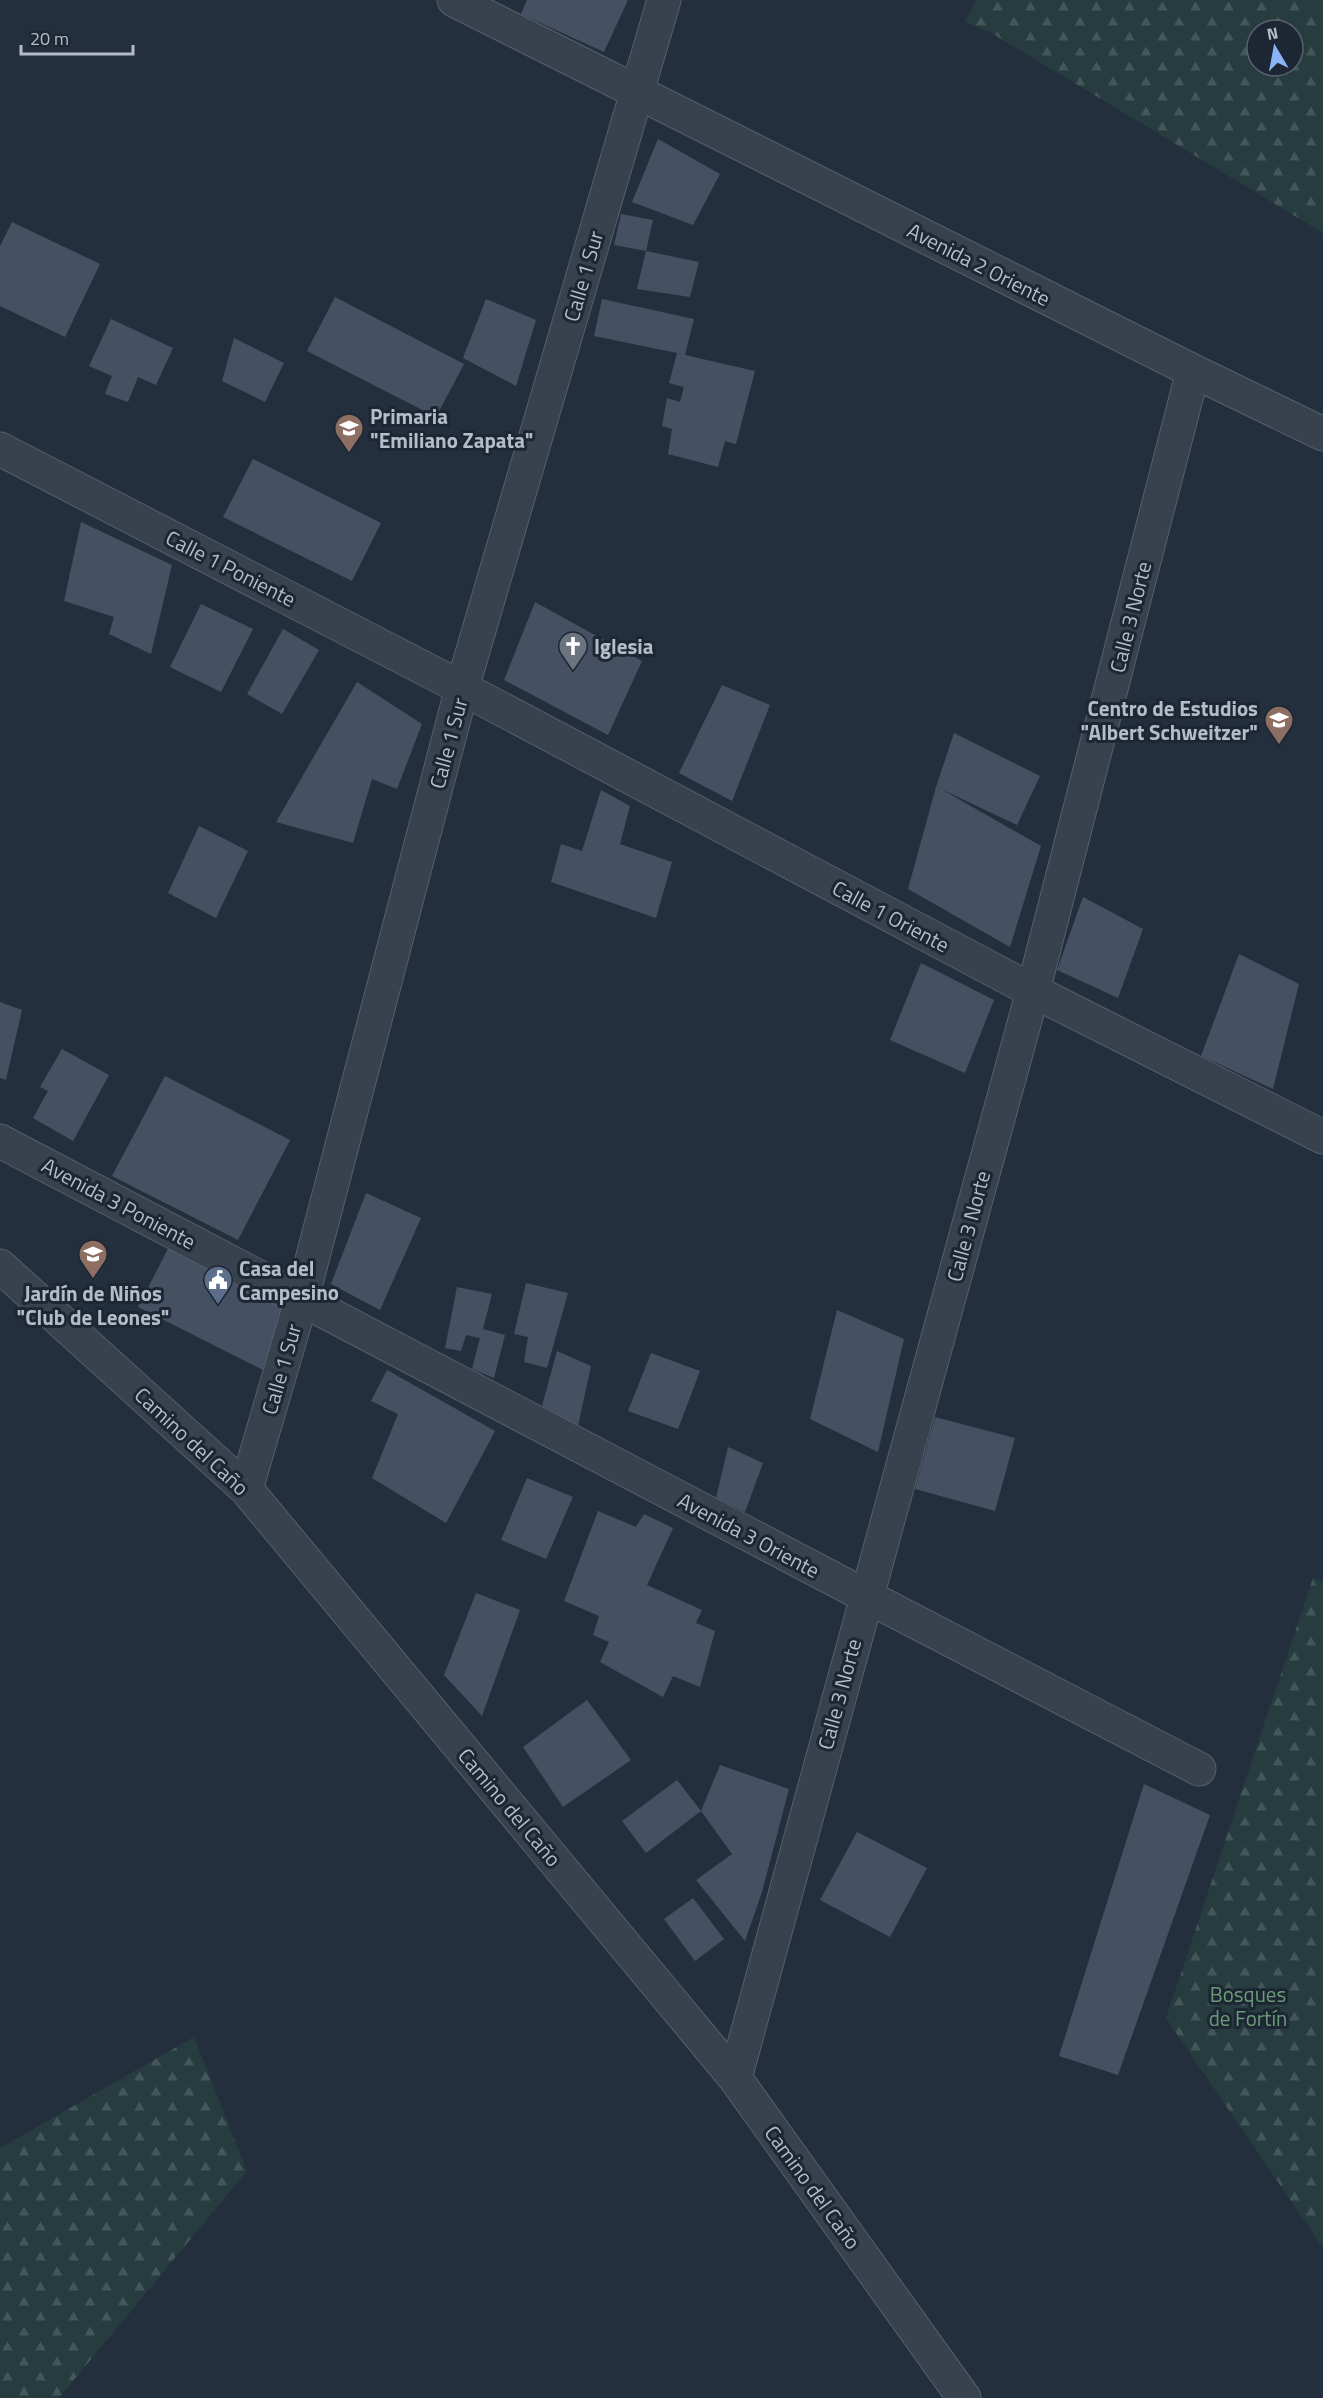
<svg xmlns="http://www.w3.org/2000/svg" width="1323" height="2398" viewBox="0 0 1323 2398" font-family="'Titillium Web',sans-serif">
<defs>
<pattern id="forest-firs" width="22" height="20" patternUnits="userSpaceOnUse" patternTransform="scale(1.5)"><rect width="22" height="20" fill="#263c3f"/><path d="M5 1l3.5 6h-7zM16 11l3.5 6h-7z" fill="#435659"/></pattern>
</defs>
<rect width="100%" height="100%" fill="#242f3e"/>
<path fill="url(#forest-firs)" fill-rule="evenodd" d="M976 0H1323V233L993 34 965 22ZM1257 30H1293V66H1257Z
M1313 1578 1323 1581V2248L1166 2018Z
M194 2037 247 2171 59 2398H0V2148Z"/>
<path fill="#455162" d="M527 0H628L604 52 521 14Z
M658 139 720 174 693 225 632 202Z
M621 214 653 220 646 251 614 245Z
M12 222 100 264 65 337 0 306V246Z
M646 251 699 262 690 297 637 289Z
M335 297 464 364 436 417 307 351Z
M486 299 536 320 516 386 463 358Z
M602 299 694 319 685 355 755 371 736 444 725 441 718 467 668 454 672 429 662 426 667 398 680 402 684 387 669 383 677 353 594 336Z
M111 319 173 348 156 385 138 377 128 402 105 394 112 376 89 366Z
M234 338 284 363 265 402 222 381Z
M253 459 381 523 352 581 223 517Z
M81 522 172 565 151 654 109 634 114 617 64 601Z
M535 602 642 661 608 735 504 680Z
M201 604 253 629 221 692 170 667Z
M283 629 319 650 282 714 247 694Z
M357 682 422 724 397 789 372 779 353 843 276 822Z
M722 685 770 705 732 801 679 773Z
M954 733 1040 776 1017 825 941 789 1041 846 1010 947 908 889 936 787Z
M601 790 630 806 620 844 672 862 656 918 551 882 561 844 582 851Z
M199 826 248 851 216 918 168 893Z
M1083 897 1143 929 1118 998 1057 970Z
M1239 954 1299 984 1273 1089 1201 1056Z
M921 963 994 1000 965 1073 890 1040Z
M0 1002 22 1010 6 1080 0 1078Z
M62 1049 109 1075 73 1141 33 1118 48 1091 40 1087Z
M165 1076 290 1140 238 1240 112 1176Z
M366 1193 421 1218 380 1310 331 1284Z
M172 1241 297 1304 263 1370 138 1307Z
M526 1283 568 1293 547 1368 524 1362 528 1337 514 1334Z
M457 1287 492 1294 483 1329 505 1335 494 1378 472 1369 480 1338 466 1335 461 1351 445 1348Z
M837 1310 904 1339 878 1452 810 1419Z
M557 1351 591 1366 578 1426 542 1406Z
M651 1353 700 1371 678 1429 628 1411Z
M387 1370 495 1431 446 1523 372 1478 398 1414 371 1401Z
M935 1417 1015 1438 995 1511 915 1489Z
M728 1447 763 1463 745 1512 716 1498Z
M527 1478 573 1497 546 1559 501 1540Z
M598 1511 636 1527 644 1514 673 1528 647 1585 702 1610 696 1623 715 1631 700 1687 673 1676 663 1697 600 1662 609 1642 593 1635 599 1616 564 1601Z
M476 1593 520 1610 482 1716 444 1675Z
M587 1700 631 1760 563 1807 523 1747Z
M720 1765 789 1789 762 1892 745 1941 696 1880 732 1854 701 1811Z
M677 1780 701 1811 646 1853 622 1821Z
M1144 1784 1210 1815 1118 2075 1059 2056Z
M857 1832 927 1868 890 1937 820 1900Z
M693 1898 724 1939 695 1961 664 1919Z"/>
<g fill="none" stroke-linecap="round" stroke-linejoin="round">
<g stroke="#565f6c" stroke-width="35">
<path id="minor" d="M454 0 1193 371 1323 434
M0 449 462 688 1033 991 1323 1137
M0 1141 866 1596 1199 1769
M0 1266 246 1489 735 2078 964 2398
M246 1489 302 1298 462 688 664 0
M735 2078 1033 991 1193 371"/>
</g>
<use href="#minor" stroke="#38414e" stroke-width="33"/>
</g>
<defs>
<g id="school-pin" transform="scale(1.5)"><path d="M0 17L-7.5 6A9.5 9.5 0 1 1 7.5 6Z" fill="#8d6e63" stroke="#1d2633"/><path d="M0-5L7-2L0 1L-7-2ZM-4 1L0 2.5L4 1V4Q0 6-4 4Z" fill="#fff"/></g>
<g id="church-pin" transform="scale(1.5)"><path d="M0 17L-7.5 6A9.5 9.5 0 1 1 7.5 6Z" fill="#6b7280" stroke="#1d2633"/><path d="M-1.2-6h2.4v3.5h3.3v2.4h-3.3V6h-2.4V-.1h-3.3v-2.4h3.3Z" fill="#fff"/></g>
<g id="civic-pin" transform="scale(1.5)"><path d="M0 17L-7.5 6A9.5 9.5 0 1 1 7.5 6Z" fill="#5c6f8a" stroke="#1d2633"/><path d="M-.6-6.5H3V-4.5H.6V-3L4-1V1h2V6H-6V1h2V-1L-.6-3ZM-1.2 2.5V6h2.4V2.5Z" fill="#fff"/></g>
</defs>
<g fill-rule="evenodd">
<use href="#school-pin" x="349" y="428"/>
<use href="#church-pin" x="573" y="646"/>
<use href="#school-pin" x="1279" y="720"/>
<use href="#school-pin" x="93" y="1254"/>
<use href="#civic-pin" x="218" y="1280"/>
</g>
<g text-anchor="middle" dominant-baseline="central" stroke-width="6" stroke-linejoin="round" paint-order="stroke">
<g font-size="21" fill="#b4bcc9" stroke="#1d2633">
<text transform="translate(979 264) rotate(27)">Avenida 2 Oriente</text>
<text transform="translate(583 276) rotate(-74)">Calle 1 Sur</text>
<text transform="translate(231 568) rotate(27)">Calle 1 Poniente</text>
<text transform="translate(1130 617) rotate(-76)">Calle 3 Norte</text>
<text transform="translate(448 743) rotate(-75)">Calle 1 Sur</text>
<text transform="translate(891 916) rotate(28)">Calle 1 Oriente</text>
<text transform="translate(119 1203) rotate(28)">Avenida 3 Poniente</text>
<text transform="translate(968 1226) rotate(-75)">Calle 3 Norte</text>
<text transform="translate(281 1369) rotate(-74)">Calle 1 Sur</text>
<text transform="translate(192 1441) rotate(43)">Camino del Caño</text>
<text transform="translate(749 1535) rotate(28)">Avenida 3 Oriente</text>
<text transform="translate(839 1694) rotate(-75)">Calle 3 Norte</text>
<text transform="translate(510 1807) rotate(50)">Camino del Caño</text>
<text transform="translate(813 2187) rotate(54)">Camino del Caño</text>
</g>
<g font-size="21" font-weight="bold" fill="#b4bcc9" stroke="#1d2633" text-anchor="start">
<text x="370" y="416">Primaria<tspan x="370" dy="24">"Emiliano Zapata"</tspan></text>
<text x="594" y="646">Iglesia</text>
<text x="1258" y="708" text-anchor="end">Centro de Estudios<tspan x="1258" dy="24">"Albert Schweitzer"</tspan></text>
<text x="239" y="1268">Casa del<tspan x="239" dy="24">Campesino</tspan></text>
<text x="93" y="1293" text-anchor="middle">Jardín de Niños<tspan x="93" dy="24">"Club de Leones"</tspan></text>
</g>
<g font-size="21" fill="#6b9a76" stroke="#1d2633">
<text x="1248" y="1994">Bosques<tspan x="1248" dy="24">de Fortín</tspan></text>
</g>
</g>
<g transform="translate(1275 48) rotate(350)"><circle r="28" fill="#1d2633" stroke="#59626f" stroke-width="1.5"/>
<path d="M0-4.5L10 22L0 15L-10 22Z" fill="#8ab4f8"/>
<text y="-9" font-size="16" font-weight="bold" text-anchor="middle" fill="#b4bcc9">N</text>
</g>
<path d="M21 45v9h112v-9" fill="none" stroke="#b4bcc9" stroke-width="3"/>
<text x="30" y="45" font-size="18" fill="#b4bcc9" stroke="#1d2633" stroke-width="4.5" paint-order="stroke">20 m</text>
</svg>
